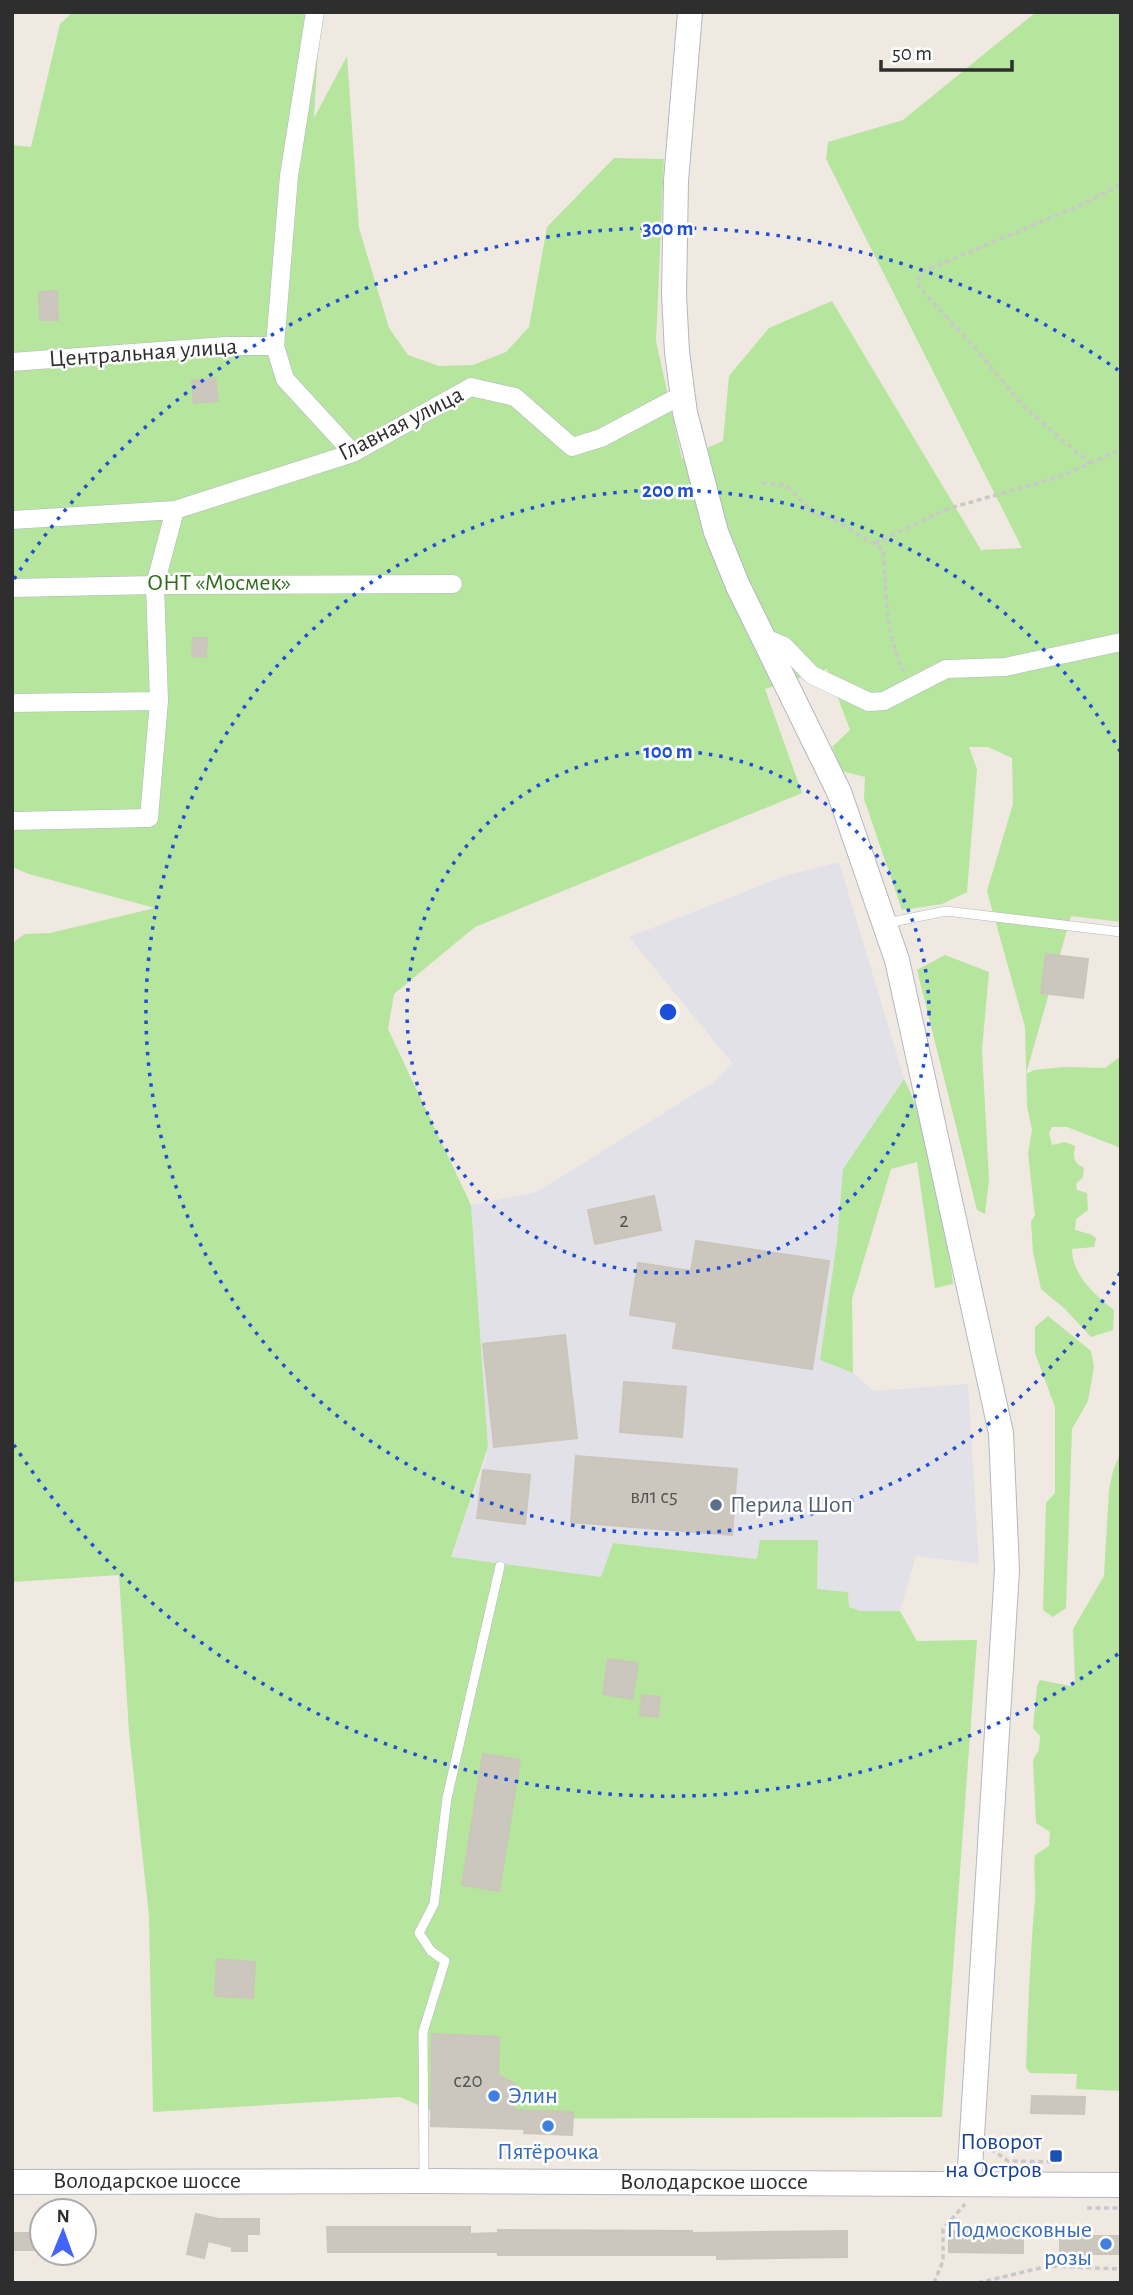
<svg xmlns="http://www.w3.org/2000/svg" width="1133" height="2295" viewBox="0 0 1133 2295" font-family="'Alegreya Sans',sans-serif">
<rect width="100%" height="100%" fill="#efe9e1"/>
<path fill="#e3e1e8" d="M839 862 904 1079 843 1169 837 1241 820 1360 853 1373 874 1391 968 1384 979 1564 916 1556 900 1611H860L849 1607 848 1592 817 1589 818 1540 757 1559 613 1543 601 1577 450 1557 485 1462 488 1447 471 1205 537 1192 712 1083 733 1064 629 937 785 876Z"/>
<path fill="#b6e59e" d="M73 12H320L314 118 347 56 359 228 389 328 408 355 439 366 473 365 506 352 529 327 547 227 614 158 664 159 656 341 682 459 723 441 729 376 769 328 832 301 981 550 1022 548 826 159 828 142 903 120 1036 12H1121V922L1071 916 1026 1074 1034 1070 1065 1067 1105 1068 1121 1056V1148L1067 1127H1052L1049 1133 1052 1145 1065 1142 1075 1146C1073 1158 1073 1162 1084 1168L1083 1177 1076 1184 1077 1190 1087 1193 1088 1210 1076 1219 1075 1230 1090 1234 1096 1238 1094 1247 1072 1249C1072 1275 1094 1294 1114 1310L1113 1330 1091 1337 1065 1309 1041 1289 1033 1252 1031 1221 1035 1216 1028 1153 1032 1130 1027 1106 1025 1027 987 891 1013 804 1012 758 988 747H969L977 769 967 892 942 904 902 910 864 799 865 777 842 771 832 747 850 730 827 669 765 689 802 793 475 927 394 994 388 1029 471 1205 488 1447 451 1557 601 1577 613 1543 757 1559 760 1540H818L817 1589 848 1592 849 1607 860 1611H900L917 1641 977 1640 942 2117 451 2119 400 2097 153 2112 149 1916 129 1732 119 1575 12 1582V943L25 934 50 933 155 908 29 874 12 867V145L31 147 60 24Z
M945 955 989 972 982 1050 989 1180 985 1214 977 1210 917 970Z
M904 1079C936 1142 945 1215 953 1284L935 1288 917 1162 891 1169 852 1299 853 1373 820 1360 837 1241 843 1169Z
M1048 1316 1091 1351 1094 1367 1088 1401 1072 1429 1066 1608 1053 1617 1043 1610 1046 1503 1055 1493V1407L1035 1353V1327Z
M1121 1451V2091L1076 2089 1077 2074 1030 2073 1026 2068C1028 2011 1030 1955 1035 1898 1036 1884 1033 1870 1035 1855L1049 1846 1050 1832 1036 1823 1033 1760 1039 1750 1040 1736 1033 1728 1037 1686 1040 1680 1070 1686 1075 1681 1073 1629 1104 1576 1109 1490 1113 1471Z"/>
<path fill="#cbc7bf" stroke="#cbc5ba" stroke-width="2" d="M57 291 58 320H40L39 292Z
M215 378 218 401 194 403 192 381Z
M193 638H207L206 657 192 656Z
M1046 954 1088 959 1083 998 1041 993Z
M654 1196 661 1230 595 1244 588 1210Z
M696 1241 829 1261 812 1369 673 1348 677 1322 630 1315 638 1263 691 1271Z
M565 1335 577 1438 494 1447 483 1344Z
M624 1382 686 1387 682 1437 620 1432Z
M576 1456 737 1469 732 1535 571 1522Z
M483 1470 530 1475 525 1524 477 1518Z
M608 1659 638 1663 632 1699 603 1694Z
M642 1695 660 1697 658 1717 640 1715Z
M483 1754 520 1760 499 1891 462 1885Z
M217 1959 255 1962 253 1998 215 1996Z
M432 2034 499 2037 498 2075 515 2084 514 2110 573 2112 572 2135 524 2133 525 2129 431 2126Z
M1032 2096 1085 2097 1084 2114 1031 2113Z
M196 2214 219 2219H259V2234H247V2251H232V2247L208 2241 204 2258 187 2254Z
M327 2227H470V2234L498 2233V2230L692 2231V2233L847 2231V2257L717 2259V2255H498V2252H328Z
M949 2231H1023V2253L949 2252Z
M12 2233H42V2250H12Z
M1060 2236H1121V2254H1060Z"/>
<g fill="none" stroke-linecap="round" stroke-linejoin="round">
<g stroke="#b4b7c1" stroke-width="10">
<path id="lane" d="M887 923 946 911 1121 932
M424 2180 423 2032 445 1961 431 1951 419 1933 434 1904 447 1798 500 1566"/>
</g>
<g stroke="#b4b7c1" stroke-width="19">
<path id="street" d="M315 12 289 176 275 346 285 379 353 453
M12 362 226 346H275
M12 520 175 510 353 453 471 387 515 397 572 447 601 438 682 395
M12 588 155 585 453 584
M763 637 784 646 812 675 869 702 884 701 946 669 1005 667 1121 642
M12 703 159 701
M12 821 149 818 159 701 155 585 175 510"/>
</g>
<g stroke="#b4b7c1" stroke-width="26">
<path id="secondary" d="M690 12 676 181 674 295 677 352 685 413 716 532 738 586 839 792 897 960 1001 1433 1007 1570 969 2184
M12 2182 424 2181 1121 2185"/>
</g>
<path stroke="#c9c9c9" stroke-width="3.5" stroke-dasharray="5 3.5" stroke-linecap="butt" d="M1091 464 1024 407 975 348 920 288 917 280 922 272 1083 204 1121 184
M762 483 786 485 813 513 839 522 883 550C887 594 884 631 904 672
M875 543 947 509 1062 476 1121 449
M991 2149 1008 2161 1057 2162
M1087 2208H1121
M934 2283 943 2261V2229L965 2204
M978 2283 1048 2266 1121 2269"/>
<use href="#lane" stroke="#fff" stroke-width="9"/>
<use href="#street" stroke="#fff" stroke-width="18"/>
<use href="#secondary" stroke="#fff" stroke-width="24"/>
</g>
<g fill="none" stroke="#1d4ed8" stroke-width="3.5" stroke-dasharray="3.5 7">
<circle cx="668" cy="1012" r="261"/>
<path d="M1120 1273A522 522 0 1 1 1120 751"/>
<path d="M1118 1654A784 784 0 0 1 14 1445M14 579A784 784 0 0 1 1118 370"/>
</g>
<circle fill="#5c6f8a" stroke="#fff" stroke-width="2.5" cx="716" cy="1505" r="7"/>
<g fill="#3f7fe0" stroke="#fff" stroke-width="2.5">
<circle cx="494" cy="2096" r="7"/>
<circle cx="548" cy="2126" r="7"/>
<circle cx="1106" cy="2244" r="7"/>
</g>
<rect fill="#1a4fb4" stroke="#fff" stroke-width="2.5" x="1049" y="2149" width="14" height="14" rx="3.5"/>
<g text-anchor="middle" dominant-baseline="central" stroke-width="5" stroke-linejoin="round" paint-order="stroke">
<g font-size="21" fill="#555452">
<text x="624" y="1220">2</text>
<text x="654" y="1496">вл1 с5</text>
<text x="468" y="2080">с20</text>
</g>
<g font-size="24" fill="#2e2e2e" stroke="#fff">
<text transform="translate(143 353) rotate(-4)">Центральная улица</text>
<text transform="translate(401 424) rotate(-27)">Главная улица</text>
<text x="147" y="2181">Володарское шоссе</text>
<text x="714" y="2182">Володарское шоссе</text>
</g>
<g font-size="24" fill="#2c6e1b" stroke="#fff">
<text x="219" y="583">ОНТ «Мосмек»</text>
</g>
<g font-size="24" fill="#4e5e75" stroke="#fff" text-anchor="start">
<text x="730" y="1505">Перила Шоп</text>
</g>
<g font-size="24" fill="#366cbe" stroke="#fff" text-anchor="start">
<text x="508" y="2096">Элин</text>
<text x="548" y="2152" text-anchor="middle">Пятёрочка</text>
<text x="1092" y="2230" text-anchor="end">Подмосковные<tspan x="1092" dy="28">розы</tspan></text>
</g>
<g font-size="24" fill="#164399" stroke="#fff" text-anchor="end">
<text x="1042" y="2142">Поворот<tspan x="1042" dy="28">на Остров</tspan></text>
</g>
</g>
<circle cx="668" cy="1012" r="10" fill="#1d4ed8" stroke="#fff" stroke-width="3.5"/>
<g font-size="21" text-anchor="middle" font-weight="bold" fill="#1d4ed8" stroke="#fff" stroke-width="5" stroke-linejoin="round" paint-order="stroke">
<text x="668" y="235">300 m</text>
<text x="668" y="497">200 m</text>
<text x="668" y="758">100 m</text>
</g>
<rect width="1133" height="2295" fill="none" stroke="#2e2e2e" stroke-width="28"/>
<g transform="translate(63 2232) rotate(1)"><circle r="33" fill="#ffffff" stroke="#ababab" stroke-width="2"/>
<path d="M0-5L12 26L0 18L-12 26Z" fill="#4264fb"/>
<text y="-10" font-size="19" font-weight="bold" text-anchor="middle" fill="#2e2e2e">N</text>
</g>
<path d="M881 60v10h131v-10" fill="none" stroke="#2e2e2e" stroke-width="3.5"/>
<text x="892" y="60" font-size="21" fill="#2e2e2e" stroke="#ffffff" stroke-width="5" paint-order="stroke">50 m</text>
</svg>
